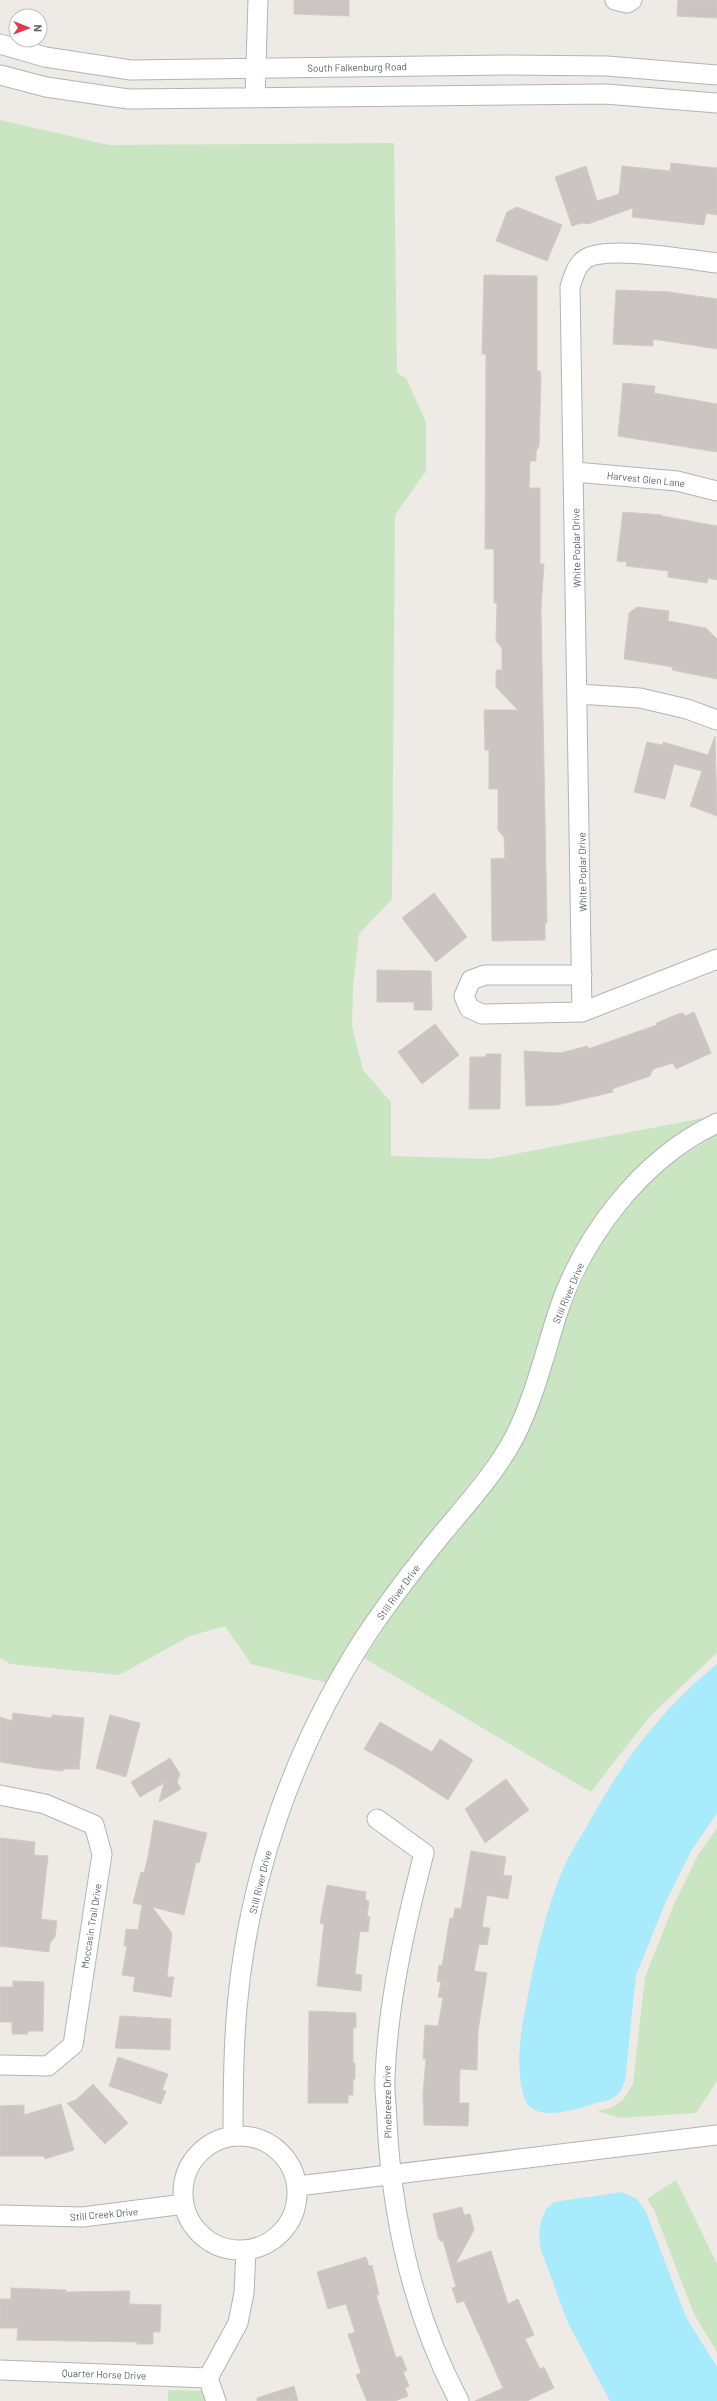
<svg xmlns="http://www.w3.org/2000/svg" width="717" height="2401" viewBox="0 0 717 2401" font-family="Barlow,sans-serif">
<rect width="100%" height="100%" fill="#eeeae5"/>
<path fill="#cae5c2" d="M0 120 109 145 394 143 397 373 406 378 426 422V471L395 515 392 899 359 934 353 988 352 1026 363 1070 391 1102V1156L489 1159 709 1117C640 1153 596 1206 564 1276 558 1287 552 1299 548 1311 535 1352 527 1399 504 1436 475 1482 438 1523 404 1566 375 1602 351 1642 328 1683L251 1664 225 1626 190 1636 119 1675 10 1664 0 1658Z
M717 1134V1653L650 1716 591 1792 364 1658 419 1577 482 1501 523 1443 543 1395 567 1315 597 1248 628 1204 663 1169Z
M717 1828V2081L696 2113 620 2118 597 2111 611 2108 623 2100 633 2084 645 1977 674 1904 698 1855Z
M676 2180 717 2264V2352L694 2314 654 2210 647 2199Z
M168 2390 206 2391 210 2401H168Z"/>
<path fill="#a7ebfc" d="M717 1664V1813L691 1851 666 1901 636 1975 625 2081C623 2085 621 2091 618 2094 612 2101 603 2101 596 2103 577 2109 532 2125 524 2097 514 2063 522 2025 529 1990 537 1949 547 1908 563 1869 569 1854 579 1840 587 1826 623 1761 659 1712 717 1664Z
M622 2192 637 2199 646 2212 686 2317 717 2367V2401H610L568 2323 541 2250 539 2235 541 2222 546 2209 554 2202Z"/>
<path fill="#cac5c2" stroke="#d3cac3" d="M294 0H349V16L294 14Z
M678 0H717V18L677 16Z
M671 163 717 168V215L706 213 704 225 632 217 633 208 588 224 582 223 572 226 555 177 586 166 597 201 619 194 622 166 670 171Z
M517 207 562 225 547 261 496 241 507 212Z
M484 275 537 276V371H540L541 378 539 446 536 451V461H530L529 488H540V564H544L541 608 547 923H545V940L492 941 491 859 505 858 504 837 498 830V789H489V750H485L484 710H518L496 687V670H502V648L496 641 497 603H494V549H485L486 354H482Z
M616 290 670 292 717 299V349L653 339V346L613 344Z
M623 383 655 386 654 393 717 404V452L618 436Z
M623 512 662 515V516L717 526V580L708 578 707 583 668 577V571L626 566 627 562 617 561Z
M637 607 669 611 668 621 706 628 717 639V679L672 670 673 667 624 659 629 613Z
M715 736 717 816 690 806 702 771 674 764 665 799 634 792 647 742 663 745V742L708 755Z
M434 893 467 937 436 962 402 918Z
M377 970 431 971 432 1010H414V1002H377Z
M694 1012 711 1053 676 1069 673 1063 653 1069 650 1076 612 1089 613 1092 557 1105 526 1106 524 1051 560 1053 588 1046V1049L657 1025 656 1023 678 1014 683 1013 685 1016Z
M435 1024 459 1055 422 1084 398 1052Z
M486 1054H501L500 1109H469L470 1057H486Z
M13 1713 52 1718V1715L84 1718 79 1769H63V1771L43 1769 0 1762V1717L12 1721Z
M110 1715 140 1723 126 1777 96 1768Z
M380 1722 432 1752 440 1739 473 1760 448 1800 400 1769 364 1749Z
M170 1758 180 1774 177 1782 181 1789 159 1802 164 1783 140 1797 131 1782Z
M506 1779 529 1810 485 1843 465 1809Z
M154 1820 207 1833 199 1863 196 1862 184 1915 152 1907 172 1933 167 1977H174L171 1997 133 1991 135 1977 122 1975 127 1946H124L126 1929 138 1930 142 1905 133 1903 141 1872 144 1873 148 1857Z
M0 1838 35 1842 34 1855 48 1856 41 1919 57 1921 55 1937 50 1943 49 1952 0 1946Z
M471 1851 506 1857 503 1875 512 1876 508 1899 487 1895 482 1927 490 1928 487 1945 479 1944 474 1971 487 1973 478 2031 477 2070 460 2069 459 2103H469L468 2126 424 2125 423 2094 426 2059H423L425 2025 438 2026 443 1998 438 1997 441 1982 437 1981 439 1965 442 1966 450 1918 453 1919 455 1908 461 1909Z
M327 1885 366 1892 365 1900 369 1901 367 1916 370 1917 368 1932 360 1931 355 1974 362 1975 361 1991 317 1986 324 1924 320 1923Z
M13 1981 44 1982 43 2031H28V2034H12V2022H0V1987H13Z
M309 2011 356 2013V2028H353V2063H355V2079H353V2095H348V2103H308Z
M120 2016 171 2019 170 2050 115 2048Z
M118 2057 168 2074 162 2090 166 2091 161 2104 109 2086Z
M93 2084 128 2123 105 2144 67 2103 76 2100Z
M61 2104 74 2150 45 2159 44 2156H0V2106L24 2105V2115Z
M462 2207 464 2215 470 2214 474 2230 456 2263 491 2251 508 2304 518 2299 534 2335 525 2339 540 2369 544 2367 554 2388 527 2401H475L503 2388 464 2301 457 2303 452 2288 456 2287 443 2241H440L438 2237 433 2214Z
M366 2257 369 2266 372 2265 379 2295H376L396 2358 401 2356 407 2370 403 2372 409 2386 405 2388 408 2396 395 2401H367L356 2375 361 2373 348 2334 355 2332 346 2304 328 2309 317 2272Z
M11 2288 66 2290V2292L130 2291 129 2304 161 2305 160 2332H153V2344H137V2342L17 2340 18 2328H0V2299H11Z
M294 2386 298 2401H257V2398Z"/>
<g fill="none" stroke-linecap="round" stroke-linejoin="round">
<g stroke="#b0b4b7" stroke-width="21">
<path id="minor" d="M615 0 627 3 632 0
M0 44 45 57 131 70 505 65 607 66 717 75
M0 75 46 87 128 99 605 94 717 103
M255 97 258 0
M575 472 677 481 717 491
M578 694 640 698 687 709 717 720
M582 975H485L471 980 464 996 469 1008 482 1014 582 1012 717 959
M582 1012 570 287C573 278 576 266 584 260 603 244 691 260 717 263
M0 1795 45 1804 94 1825 102 1854 73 2045 48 2066 0 2065
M377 1819 424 1853C405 1927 388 2001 385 2077 384 2092 387 2107 387 2122 392 2218 414 2316 459 2401
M183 2193a57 57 0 1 1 114 0a57 57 0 1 1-114 0Z
M233 2136C233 2093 233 2050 237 2008 248 1877 294 1747 365 1637 389 1601 415 1567 442 1534 467 1504 497 1471 515 1436 534 1398 544 1356 557 1315 582 1237 641 1159 717 1123
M298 2186 717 2135
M0 2215 83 2217 184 2204
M0 2370 208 2378
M216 2401 208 2378 238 2323 244 2293 246 2250"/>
</g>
<use href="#minor" stroke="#fff" stroke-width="19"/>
</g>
<g text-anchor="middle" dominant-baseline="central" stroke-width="3" stroke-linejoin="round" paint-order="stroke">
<g font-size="10" fill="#5c6265" stroke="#fff">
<text transform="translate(357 67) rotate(-1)">South Falkenburg Road</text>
<text transform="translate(646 479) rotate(6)">Harvest Glen Lane</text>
<text transform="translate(576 548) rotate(-91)">White Poplar Drive</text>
<text transform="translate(582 872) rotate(-91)">White Poplar Drive</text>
<text transform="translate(568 1293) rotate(-67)">Still River Drive</text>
<text transform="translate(398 1592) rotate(-54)">Still River Drive</text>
<text transform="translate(260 1882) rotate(-76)">Still River Drive</text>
<text transform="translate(91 1926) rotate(-81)">Moccasin Trail Drive</text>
<text transform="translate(387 2102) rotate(-91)">Pinebreeze Drive</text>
<text transform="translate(104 2214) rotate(-5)">Still Creek Drive</text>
<text transform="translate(104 2374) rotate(2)">Quarter Horse Drive</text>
</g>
</g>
<g transform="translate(28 28) rotate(91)"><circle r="19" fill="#ffffff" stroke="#bec0c1"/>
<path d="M0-3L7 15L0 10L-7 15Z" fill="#e43550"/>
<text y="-6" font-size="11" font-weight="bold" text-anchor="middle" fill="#5c6265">N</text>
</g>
</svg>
